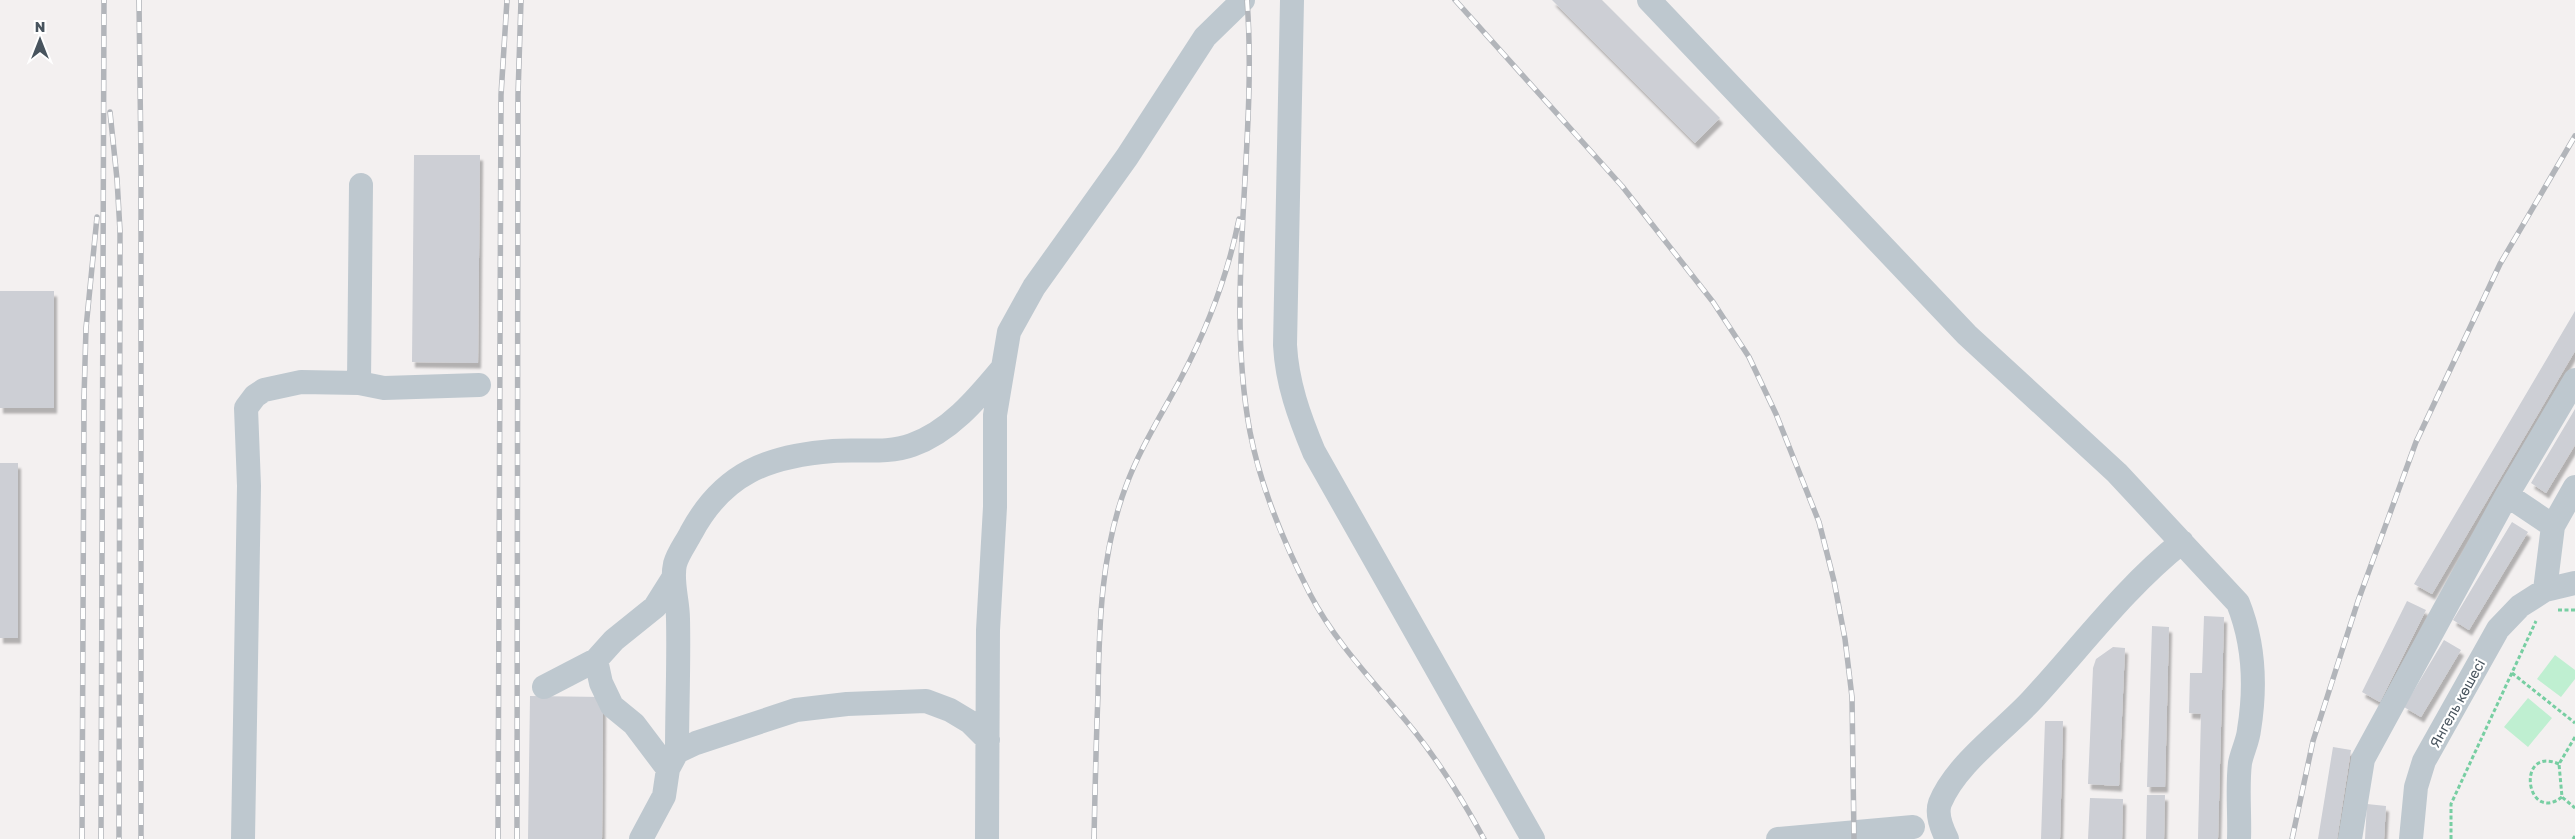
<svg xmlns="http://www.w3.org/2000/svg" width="2575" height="839" viewBox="0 0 2575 839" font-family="'Golos Text',sans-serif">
<defs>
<filter id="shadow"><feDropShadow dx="3" dy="5.5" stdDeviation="1" flood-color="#0004"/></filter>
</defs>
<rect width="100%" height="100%" fill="#f3f0f0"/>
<path fill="#bfefd1" d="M2555 655 2575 670V679L2561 697 2537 679Z
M2528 698 2552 718 2528 747 2504 727Z"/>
<path fill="#cdcfd5" filter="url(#shadow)" d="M1552 0H1602L1720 118 1695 143Z
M414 155H480L478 363 412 362Z
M0 291H54V408H0Z
M2575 311V351L2432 594 2414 584Z
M2575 409V445L2546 493 2531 483Z
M0 463H18V638H0Z
M2512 522 2528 532 2469 630 2453 620Z
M2407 601 2426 610 2380 702 2362 692Z
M2204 616 2224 617 2218 839H2198L2201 714 2189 713 2190 673H2202Z
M2152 626 2169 627 2165 787H2147Z
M2444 640 2461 650 2421 717 2404 707Z
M2113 647 2125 648 2119 786 2088 784 2093 668 2096 659Z
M530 696 603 697 602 839H528Z
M2045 721H2063L2060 839H2041Z
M2333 747 2351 750 2337 839H2318Z
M2147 795H2165L2164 839H2146Z
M2090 798 2123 799 2122 839H2088Z
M2367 804 2386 806 2384 839H2365Z"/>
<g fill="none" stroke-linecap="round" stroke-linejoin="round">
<path stroke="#77cea2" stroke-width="3" stroke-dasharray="4 2.5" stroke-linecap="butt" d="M2558 610H2575
M2512 673 2575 723
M2575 737 2559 764 2562 797 2575 808
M2559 764C2515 745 2526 825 2562 797
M2451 839V804L2536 621
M2573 839 2575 836"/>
<path stroke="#bec8cf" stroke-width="24" d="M1292 0 1285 345C1287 383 1299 416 1314 452L1533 839
M1649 0 1967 335 2117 473 2238 603C2254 643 2256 687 2249 730 2248 741 2242 752 2240 763 2237 787 2240 814 2239 839
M359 383 361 185
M2507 495 2553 526
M2545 590 2553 526 2575 487
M596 660 601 683 612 706 634 724 668 769
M544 687 596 660 614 640 655 607 672 580
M677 752C677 708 679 664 678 619 678 600 671 582 675 564 678 553 686 543 691 533 723 473 768 456 833 451 859 449 888 454 912 445 949 432 976 400 1001 370
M243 839 249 486 246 408 255 396 264 390 301 382 359 383 384 388 479 385
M641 839 664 796 668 769 677 752 696 743 796 710 847 704 926 701 950 710 970 722 988 740
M987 839 988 630 995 507V415L1009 332 1034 287 1127 157 1205 37 1243 0
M1778 839 1913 827
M1947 839C1942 829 1936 814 1940 803 1956 764 2002 732 2031 701 2081 647 2124 588 2182 542
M2350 839 2363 759 2507 495 2575 380
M2411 839 2416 787 2424 761 2498 629 2520 606 2545 590 2575 583"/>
<g stroke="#b2b5ba" stroke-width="5.5">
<path id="rail" d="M139 0 141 162V839
M1247 0C1258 142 1224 293 1250 432 1261 489 1284 543 1310 594 1337 646 1379 687 1415 732 1441 765 1464 802 1484 839
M1455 0 1622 186 1713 302 1749 357 1776 414 1819 522 1834 581 1845 639 1852 697 1854 839
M110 112 117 179 120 231 119 839
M82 839 84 398 86 328 97 217
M101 839 104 0
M498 839 501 95 507 0
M517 839 518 95 521 0
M1094 839C1095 791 1096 743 1098 695 1099 625 1101 552 1126 486 1140 448 1162 414 1181 378 1207 329 1228 274 1239 219
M2292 839 2313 741 2358 601 2416 442 2500 264 2575 136"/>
</g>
<use href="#rail" stroke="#fff" stroke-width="4" stroke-dasharray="11" stroke-linecap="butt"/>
</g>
<g text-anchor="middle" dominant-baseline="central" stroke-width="4.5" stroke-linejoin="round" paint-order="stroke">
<g font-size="14" fill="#48545e" stroke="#fff">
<text transform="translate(2457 703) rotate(-61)">Янгель көшесі</text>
</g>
</g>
<g transform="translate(40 40)" stroke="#ffffff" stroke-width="4" paint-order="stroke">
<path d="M0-4L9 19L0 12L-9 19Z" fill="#48545e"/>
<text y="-8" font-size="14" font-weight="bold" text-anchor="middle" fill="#48545e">N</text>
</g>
</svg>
